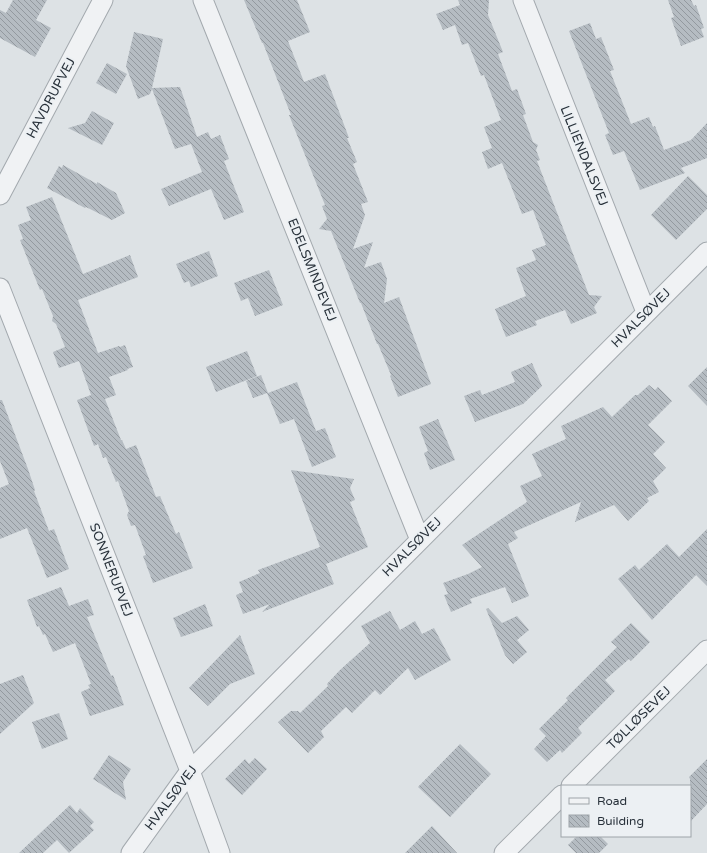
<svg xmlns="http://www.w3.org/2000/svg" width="707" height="853" viewBox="0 0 707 853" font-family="'Varela Round',sans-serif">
<defs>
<pattern id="building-back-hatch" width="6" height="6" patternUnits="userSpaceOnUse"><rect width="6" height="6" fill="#b5bcc2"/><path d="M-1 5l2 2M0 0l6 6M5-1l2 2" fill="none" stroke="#93999f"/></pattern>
</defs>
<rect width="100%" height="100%" fill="#dde2e5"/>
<path fill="url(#building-back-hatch)" d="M13 0H47L36 20 51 28 35 57 0 38V10L6 13Z
M244 0H297L310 32 288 41 304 82 325 74 349 138H347L357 162 353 164 368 202 361 204 365 215 353 249 373 242 364 268 381 262 387 279 384 303 399 297 431 384 398 397 390 376 391 375 378 344H377L361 303H360L331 231 319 229 327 219 322 206 325 205 289 115H291L263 43H262Z
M458 0H489L488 15 503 52 498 54 512 91 517 89 526 114 523 115 533 142 538 145 536 150 540 160 537 161 589 295 602 296 594 307 597 313 571 324 565 310 535 321 537 325 506 337 495 309 526 296 516 268 536 260 532 250 546 245 533 210 522 214 502 163 488 169 482 152 492 148 484 127 501 120 484 75 481 76 468 43 462 45 455 25 443 30 436 14 460 5Z
M668 0H691L694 6 696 5 704 28 701 29 704 37 681 46 671 18 674 17Z
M590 23 596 39 601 37 614 70 610 71 631 124 649 117 653 127 655 126 664 150 691 140 707 123V158L681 168 685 173 640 190 624 151 613 155 605 135 609 133 569 31Z
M134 32 163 39 152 88 180 87 197 137 208 132 211 139 220 135 229 159 224 161 244 212 224 220 211 189 169 206 161 189 202 172 191 144 175 149 152 89 150 94 138 99 126 66Z
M107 63 127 74 116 94 96 83Z
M92 111 114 123 102 145 68 128 85 123Z
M63 165 97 184V182L116 193 125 213 112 220 86 207 85 208 47 188 59 166 62 168Z
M688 176 707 195V209L676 240 651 215Z
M52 197 83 274 130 255 138 277 78 300 98 353 119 346 120 347 125 345 133 367 127 369 128 370 109 377 116 395 105 399 121 440H122L126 449 136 445 156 497 160 496 176 534 179 532 193 568 153 583 143 556 146 555 135 525 131 526 127 515 129 511 118 481 116 482 106 457 103 458 98 444 94 446 77 400 91 395 79 361 59 368 53 352 65 347 56 324 52 321 53 316 42 289 40 290 20 240 23 239 18 225 31 220 26 207Z
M209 251 218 276 191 287 189 281 184 283 176 264Z
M269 270 283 305 255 316 248 298 241 301 234 283Z
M247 351 257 376 216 392 206 367Z
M532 363 542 386 523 404 475 422 464 396 480 390 482 395 515 382 511 372Z
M707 367V406L688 386Z
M261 375 268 393 297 382 316 431 325 428 336 457 312 467 294 419 280 424 267 393 253 398 246 381Z
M649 385 655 390 658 387 672 401 648 425 665 442 653 454 666 468 653 481 659 492 647 498 649 501 628 521 614 505 575 522 581 502 514 532 518 538 508 544 529 596 512 603 505 587 470 599 472 603 451 612 444 595 448 594 443 583 468 574 482 567 462 545 527 502 520 486 542 476 532 454 566 439 561 426 603 407 612 417 635 395H638Z
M0 400H2L28 469 35 490 34 491 49 531 54 529 69 569 47 578 27 528 0 539V488L9 484 0 461Z
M438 419 455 460 430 470 424 453 428 451 419 427Z
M291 470 354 479 350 488 355 500 350 502 368 547 326 564 334 584 262 612 270 604 243 614 236 595 243 592 239 582 260 573 258 570 320 547Z
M707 529V586L696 575 652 620 618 579 635 565 639 570 667 544 679 557Z
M61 587 69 606 88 599 94 615 87 617 111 676 113 675 124 705 90 716 81 692 90 688 88 685 91 684 75 643 53 652 45 634 43 635 39 626 37 627 27 600Z
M205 604 213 626 181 637 173 618Z
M488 608 502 623 517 616 529 630 517 640 527 652 513 664 505 655 486 609Z
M390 611 400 630 415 621 422 634 434 628 451 660 415 680 408 668 380 695 375 690 352 713 346 707 321 731 324 737 308 753 278 722 291 711H298L300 713 328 686 327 684 340 670 370 643 361 626Z
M631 623 650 642 631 661 629 659 605 680 615 691 578 728 582 733 562 753 560 750 547 762 534 749 546 736 539 729 568 700 566 698 617 647 611 642Z
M240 635 255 674 230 684 208 706 189 688Z
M23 675 34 703 0 734V684Z
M59 713 68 739 42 749 32 722Z
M460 744 491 774 450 817 418 787Z
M109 755 131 769 123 782 126 800 93 779Z
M255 758 267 769 242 795 225 779 245 759 249 764Z
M707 759V804L690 822V779L689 777Z
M70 805 77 813 80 808 94 822 90 826 94 830 69 853 57 840 43 853H19Z
M432 826 457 853H405Z
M577 836H600L608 844 599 853H576L568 845Z"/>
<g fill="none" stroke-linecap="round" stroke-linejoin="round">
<g stroke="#a3a9ae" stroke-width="21">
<path id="street" d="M203 0 420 540
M523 0 646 312
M0 195 103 0
M0 288 190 771 220 853
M571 786 707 650
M131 853 190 771 707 252
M504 853 562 795"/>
</g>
<use href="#street" stroke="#f0f2f4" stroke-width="19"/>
</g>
<g text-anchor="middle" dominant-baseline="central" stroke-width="4" stroke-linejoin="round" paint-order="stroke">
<g font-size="13" fill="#28313a" stroke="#ecf0f3">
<text transform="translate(51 98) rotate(-62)">HAVDRUPVEJ</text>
<text transform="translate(584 156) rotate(68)">LILLIENDALSVEJ</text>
<text transform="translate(312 270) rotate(68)">EDELSMINDEVEJ</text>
<text transform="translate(641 318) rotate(-45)">HVALSØVEJ</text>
<text transform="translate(412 547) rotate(-45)">HVALSØVEJ</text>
<text transform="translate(111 570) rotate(69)">SONNERUPVEJ</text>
<text transform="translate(639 718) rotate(-45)">TØLLØSEVEJ</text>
<text transform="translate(171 798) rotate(-53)">HVALSØVEJ</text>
</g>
</g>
<rect x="561" y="785" width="130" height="52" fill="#ecf0f3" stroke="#9ea4a9"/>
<rect x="569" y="798" width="20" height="6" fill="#f0f2f4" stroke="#9ea4a9"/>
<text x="597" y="805" font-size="12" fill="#28313a">Road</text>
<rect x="569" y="815" width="20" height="12" fill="url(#building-back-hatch)" stroke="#9ea4a9"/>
<text x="597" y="825" font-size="12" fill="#28313a">Building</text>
</svg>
